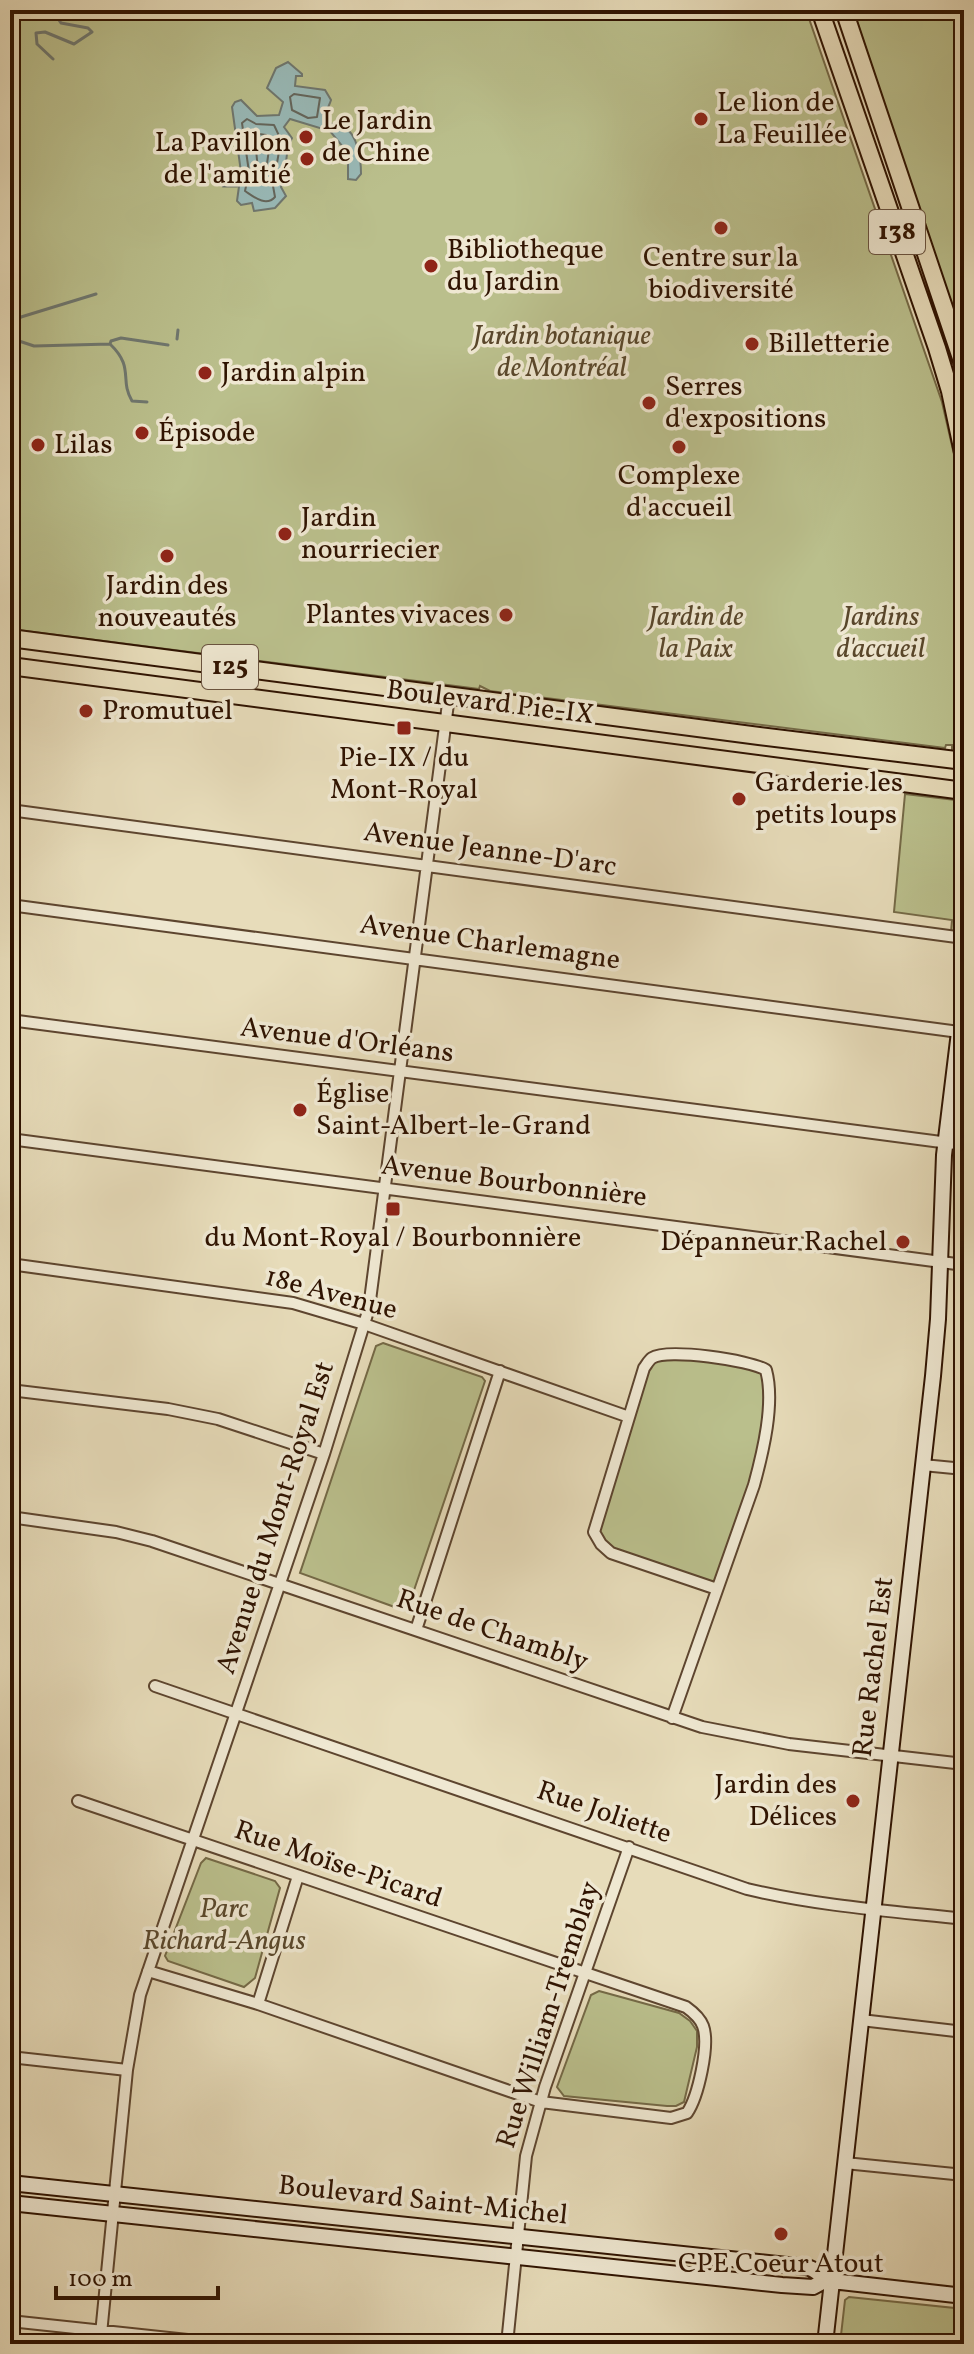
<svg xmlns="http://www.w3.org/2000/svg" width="974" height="2354" viewBox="0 0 974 2354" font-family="Vollkorn,serif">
<rect width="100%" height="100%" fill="#e7dcba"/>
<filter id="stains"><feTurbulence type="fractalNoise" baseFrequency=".0025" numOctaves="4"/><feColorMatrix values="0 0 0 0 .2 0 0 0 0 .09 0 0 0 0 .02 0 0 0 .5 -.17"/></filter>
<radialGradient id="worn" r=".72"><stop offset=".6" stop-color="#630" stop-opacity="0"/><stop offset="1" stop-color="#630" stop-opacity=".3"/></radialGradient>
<path fill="#babf8c" stroke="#746946" stroke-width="2" d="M10 10H806L942 402 964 498V736L952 749V745H946L945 748 490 691 480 686 479 689 10 629Z
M853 10H964V343Z
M905 794 964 801V931L960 933 951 932 952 920 894 912Z
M383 1343 482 1377 485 1381 409 1605 403 1610 300 1573 376 1346Z
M668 1354 766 1370 763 1452 717 1589 601 1544 596 1518 644 1368Z
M206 1858 275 1881 280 1888 255 1978 244 1987 168 1961 165 1956 201 1863Z
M599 1991 679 2013 690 2021 697 2031V2047L684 2102 676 2106H667L564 2096 557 2087 591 1995Z
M849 2297 964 2309V2344H840L845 2300Z"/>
<path fill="#99bab8" stroke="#6f776f" stroke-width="2" d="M288 62 302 74V76H296L295 86 325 90 331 100C329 107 325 110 327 118 331 127 336 123 343 127 358 133 361 160 361 174L356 180 348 179V153L330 131 290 119 284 127 292 138 288 146 284 178 289 181 282 182 281 187 286 196 275 208 254 211 252 203 241 205 237 201 241 172 232 107 235 102 241 100 257 116 279 115 283 102 267 88 276 68Z"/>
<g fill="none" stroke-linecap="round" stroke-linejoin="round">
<path stroke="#64665c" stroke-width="2" d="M294 94 320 98 317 117 308 118 292 110 290 97Z
M247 119 256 124 274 125 281 140 273 186 275 197C266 207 254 197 245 191L249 172 242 123Z
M259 134 266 135 270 142 266 171 263 174 258 170 255 139Z"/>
<path stroke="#6f776f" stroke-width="3" d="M52 10 61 23 88 28 92 32 74 44 45 32 36 33 37 44 53 59
M223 186H237
M10 326 21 317 96 294
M10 332 19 341 34 346 110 344
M177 339 178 330
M147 402 132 401C119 379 135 368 110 344L111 341 121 338 168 345"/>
<g stroke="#5d452f" stroke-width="14">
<path id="street" d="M10 810 964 938
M10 905 959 1032 964 995
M10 1020 964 1145
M10 1139 964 1265
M10 1264 293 1303 364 1324 629 1417
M10 1390 168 1409 218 1419 324 1454
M923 1465 964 1469
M10 1517 116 1532 152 1541 702 1727 789 1744 964 1764
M416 1630 500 1371
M155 1686 747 1889C819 1906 891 1911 964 1919
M672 1718 754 1485C763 1452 775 1403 766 1370 750 1360 667 1348 652 1358 649 1360 647 1364 644 1368L594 1532 601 1544 611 1553 717 1589
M78 1801 686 2007C693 2012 700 2018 703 2026 710 2045 698 2097 687 2113L671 2118 541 2102 258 2004 148 1971
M258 2004 298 1876
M861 2020 964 2032
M10 2057 127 2070
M845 2163 964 2175
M10 2321 225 2344
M100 2344 127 2070 140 1995 324 1454 369 1308 449 696
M507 2344 526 2156 545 2087 629 1847"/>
</g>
<g stroke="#2f1301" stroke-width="18">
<path id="secondary" d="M10 2183 806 2267C818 2269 821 2279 832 2281L964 2296
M10 2203 782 2285 813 2287 826 2280
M825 2344 933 1376 938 1319 944 1155 959 1032H964"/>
</g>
<g stroke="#2f1301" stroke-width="20">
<path id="primary" d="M820 10 937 348 950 391 964 457
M844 10 964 367
M10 638 759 736 964 761
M10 666 964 791"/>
</g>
<use href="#street" stroke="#efe8d2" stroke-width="10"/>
<use href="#secondary" stroke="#efe8d2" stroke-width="14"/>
<use href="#primary" stroke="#e7dcba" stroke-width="16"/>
</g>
<g fill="#8f2418" stroke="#efe8d2" stroke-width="3">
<circle cx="701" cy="119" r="8"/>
<circle cx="306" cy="137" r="8"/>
<circle cx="307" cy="159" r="8"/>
<circle cx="721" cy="228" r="8"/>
<circle cx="431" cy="266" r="8"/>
<circle cx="752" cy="344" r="8"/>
<circle cx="205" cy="373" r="8"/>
<circle cx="649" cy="403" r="8"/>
<circle cx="142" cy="433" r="8"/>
<circle cx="38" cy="445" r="8"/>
<circle cx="679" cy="447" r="8"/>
<circle cx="285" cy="534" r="8"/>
<circle cx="167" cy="556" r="8"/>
<circle cx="506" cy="615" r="8"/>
<circle cx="86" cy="711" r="8"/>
<rect x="396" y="720" width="16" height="16" rx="4"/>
<circle cx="739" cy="799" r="8"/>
<circle cx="300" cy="1110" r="8"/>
<rect x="385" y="1201" width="16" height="16" rx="4"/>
<circle cx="903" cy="1242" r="8"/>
<circle cx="853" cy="1801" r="8"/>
<circle cx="781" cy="2234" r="8"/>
</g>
<g text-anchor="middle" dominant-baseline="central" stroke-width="7" stroke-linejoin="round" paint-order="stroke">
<g fill="#efe8d2" stroke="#695340" stroke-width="2">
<rect x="869" y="210" width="56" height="44" rx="6"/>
<rect x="202" y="645" width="56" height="44" rx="6"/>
</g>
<g font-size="26" font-weight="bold" fill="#2f1301">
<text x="897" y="232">138</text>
<text x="230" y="667">125</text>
</g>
<g font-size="28" fill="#2f1301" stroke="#efe8d2" text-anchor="start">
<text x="717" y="103">Le lion de<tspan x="717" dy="32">La Feuillée</tspan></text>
<text x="322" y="121">Le Jardin<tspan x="322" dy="32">de Chine</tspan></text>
<text x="291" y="143" text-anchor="end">La Pavillon<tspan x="291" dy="32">de l'amitié</tspan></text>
<text x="447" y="250">Bibliotheque<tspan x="447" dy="32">du Jardin</tspan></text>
<text x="721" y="258" text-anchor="middle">Centre sur la<tspan x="721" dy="32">biodiversité</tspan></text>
<text x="768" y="344">Billetterie</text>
<text x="221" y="373">Jardin alpin</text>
<text x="665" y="387">Serres<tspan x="665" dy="32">d'expositions</tspan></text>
<text x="158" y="433">Épisode</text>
<text x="54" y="445">Lilas</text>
<text x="679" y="476" text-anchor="middle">Complexe<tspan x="679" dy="32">d'accueil</tspan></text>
<text x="301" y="518">Jardin<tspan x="301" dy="32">nourriecier</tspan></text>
<text x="167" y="586" text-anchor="middle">Jardin des<tspan x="167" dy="32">nouveautés</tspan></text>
<text x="490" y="615" text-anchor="end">Plantes vivaces</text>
<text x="102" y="711">Promutuel</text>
<text x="404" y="758" text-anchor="middle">Pie-IX / du<tspan x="404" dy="32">Mont-Royal</tspan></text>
<text x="755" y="783">Garderie les<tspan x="755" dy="32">petits loups</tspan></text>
<text x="316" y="1094">Église<tspan x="316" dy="32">Saint-Albert-le-Grand</tspan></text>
<text x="393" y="1238" text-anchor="middle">du Mont-Royal / Bourbonnière</text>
<text x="887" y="1242" text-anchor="end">Dépanneur Rachel</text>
<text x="837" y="1785" text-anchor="end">Jardin des<tspan x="837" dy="32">Délices</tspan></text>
<text x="781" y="2264" text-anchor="middle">CPE Coeur Atout</text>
</g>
<g font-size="28" font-style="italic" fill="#59472b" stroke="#efe8d2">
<text x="562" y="336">Jardin botanique<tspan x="562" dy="32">de Montréal</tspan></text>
<text x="696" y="617">Jardin de<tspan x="696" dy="32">la Paix</tspan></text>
<text x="881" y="617">Jardins<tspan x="881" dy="32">d'accueil</tspan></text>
<text x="224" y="1909">Parc<tspan x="224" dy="32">Richard-Angus</tspan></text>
</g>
<g font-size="28" fill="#2f1301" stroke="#efe8d2">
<text transform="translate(490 703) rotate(7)">Boulevard Pie-IX</text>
<text transform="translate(490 850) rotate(8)">Avenue Jeanne-D'arc</text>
<text transform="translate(490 943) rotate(8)">Avenue Charlemagne</text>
<text transform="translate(347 1041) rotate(7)">Avenue d'Orléans</text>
<text transform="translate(514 1182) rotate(7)">Avenue Bourbonnière</text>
<text transform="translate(331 1294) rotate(15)">18e Avenue</text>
<text transform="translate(276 1518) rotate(-72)">Avenue du Mont-Royal Est</text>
<text transform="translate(492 1631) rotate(19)">Rue de Chambly</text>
<text transform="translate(874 1667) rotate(-83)">Rue Rachel Est</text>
<text transform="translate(604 1813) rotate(19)">Rue Joliette</text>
<text transform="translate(338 1865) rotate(19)">Rue Moïse-Picard</text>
<text transform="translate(549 2015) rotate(-72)">Rue William-Tremblay</text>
<text transform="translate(423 2201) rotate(6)">Boulevard Saint-Michel</text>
</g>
</g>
<rect width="974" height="2354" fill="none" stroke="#e7dcba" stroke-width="40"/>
<rect x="12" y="12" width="950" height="2330" fill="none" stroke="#2f1301" stroke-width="4"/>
<rect x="20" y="20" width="934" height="2314" fill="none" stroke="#2f1301" stroke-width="2"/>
<path d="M56 2286v12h162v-12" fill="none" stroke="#2f1301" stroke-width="4"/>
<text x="68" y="2286" font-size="24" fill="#2f1301" stroke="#efe8d2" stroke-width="6" paint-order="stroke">100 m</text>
<rect width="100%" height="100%" filter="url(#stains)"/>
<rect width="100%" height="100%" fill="url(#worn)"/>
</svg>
